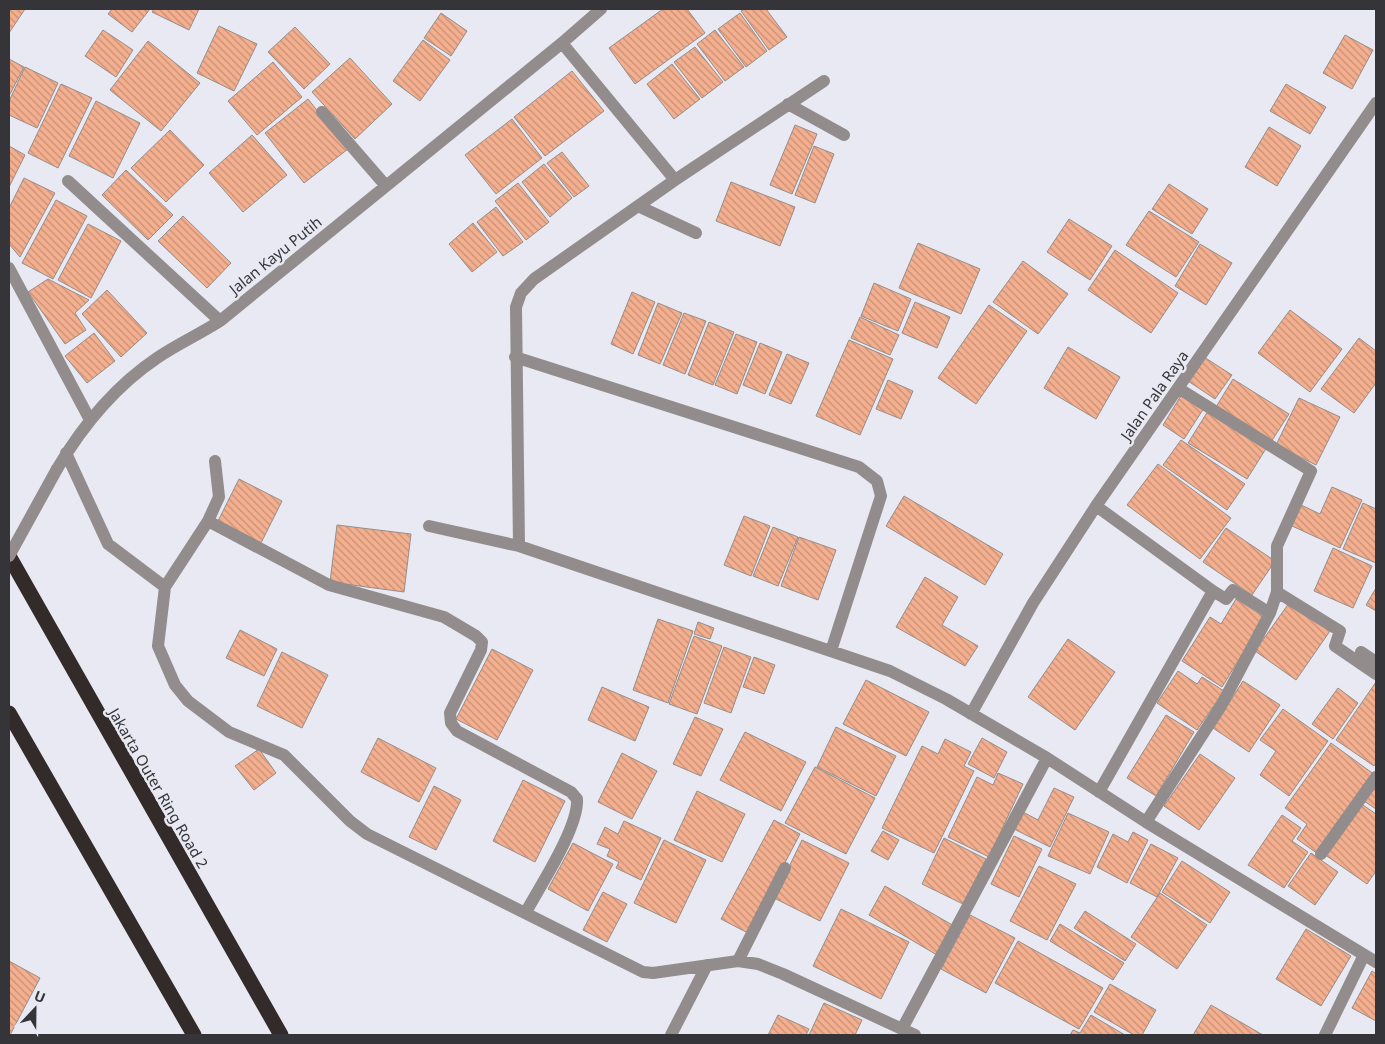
<svg xmlns="http://www.w3.org/2000/svg" width="1385" height="1044" viewBox="0 0 1385 1044" font-family="'Noto Sans',sans-serif">
<defs>
<pattern id="building-back-hatch" width="6" height="6" patternUnits="userSpaceOnUse" patternTransform="scale(1.25)"><rect width="6" height="6" fill="#f4af8f"/><path d="M-1 5l2 2M0 0l6 6M5-1l2 2" fill="none" stroke="#c68f76"/></pattern>
</defs>
<rect width="100%" height="100%" fill="#e8e9f2"/>
<path fill="url(#building-back-hatch)" stroke="#968d89" d="M9 9H25L9 33Z
M112 9H150L132 32 108 14Z
M154 9H199L189 30 152 12Z
M663 9H687L705 33 635 84 609 48Z
M745 9H766L787 37 769 50 741 11Z
M441 13 467 31 451 56 424 38Z
M740 13 767 51 746 67 718 29Z
M219 26 257 44 234 91 197 73Z
M295 27 330 64 304 89 268 52Z
M103 30 133 50 116 77 85 56Z
M715 30 744 67 725 81 697 44Z
M1345 35 1373 50 1352 89 1323 73Z
M423 40 450 60 420 101 393 81Z
M148 41 200 83 161 131 110 90Z
M695 47 723 82 702 98 674 62Z
M350 58 392 104 355 139 312 92Z
M9 59 24 67 9 96Z
M273 62 302 97 257 135 228 101Z
M672 64 700 99 674 119 647 84Z
M25 67 58 83 37 128 9 115V101Z
M572 71 604 111 545 156 514 117Z
M61 84 92 98 58 168 28 153Z
M1286 84 1326 107 1310 134 1270 111Z
M308 99 348 149 304 183 265 133Z
M96 101 140 123 113 178 69 156Z
M512 119 542 158 496 194 465 155Z
M795 125 817 134 792 194 770 185Z
M1269 127 1301 146 1277 186 1245 167Z
M170 130 204 165 166 202 131 168Z
M252 135 287 175 243 212 209 173Z
M9 146 25 155 9 187Z
M814 146 834 154 815 203 795 195Z
M562 152 589 186 574 197 547 163Z
M544 164 572 198 550 217 522 182Z
M126 170 173 215 148 240 102 195Z
M24 178 55 193 20 257 9 244V208Z
M731 182 795 207 780 246 716 221Z
M518 183 549 222 526 240 495 201Z
M1169 184 1208 209 1192 234 1152 209Z
M56 200 87 216 53 279 22 263Z
M496 207 523 242 503 256 477 222Z
M1149 211 1199 242 1176 277 1126 245Z
M183 216 231 263 207 288 158 241Z
M1069 219 1112 246 1090 280 1047 252Z
M473 223 497 252 472 272 449 244Z
M88 224 121 241 91 298 58 280Z
M918 243 980 269 961 314 899 288Z
M1200 244 1232 263 1206 305 1175 286Z
M1115 250 1178 293 1151 333 1088 290Z
M1023 261 1068 294 1038 334 993 302Z
M48 279 89 300 75 313 86 330 65 344 28 292Z
M874 283 911 299 898 331 861 316Z
M107 290 147 333 121 357 82 314Z
M632 292 655 302 633 354 611 344Z
M915 302 950 317 937 348 902 333Z
M658 303 682 313 660 364 638 355Z
M989 305 1027 331 976 404 938 378Z
M1290 310 1342 349 1310 392 1258 353Z
M684 313 706 321 685 374 663 365Z
M860 317 899 335 890 355 851 338Z
M709 322 734 332 713 385 688 375Z
M94 333 115 361 87 383 65 356Z
M736 334 757 342 737 394 715 385Z
M1359 338 1376 351V383L1354 413 1321 389Z
M849 340 893 359 860 435 816 416Z
M760 343 782 352 765 394 743 385Z
M1068 347 1120 377 1096 419 1044 388Z
M787 354 809 363 791 404 769 395Z
M1204 357 1232 375 1215 399 1188 381Z
M1233 379 1289 414 1271 442 1216 407Z
M888 380 913 391 901 419 876 409Z
M1182 394 1204 408 1184 439 1163 425Z
M1299 398 1340 417 1316 465 1276 445Z
M1208 411 1267 447 1247 479 1188 443Z
M1181 440 1245 484 1227 510 1163 465Z
M1158 464 1231 518 1200 559 1127 505Z
M239 479 282 501 261 543 218 521Z
M1332 487 1362 500 1340 548 1290 525 1299 504 1320 514Z
M904 496 1003 554 985 585 886 526Z
M1363 503 1376 509V563L1343 549Z
M744 516 770 526 751 576 724 565Z
M337 525 411 534 404 592 330 582Z
M773 527 798 537 778 586 753 576Z
M1226 528 1275 561 1252 595 1203 562Z
M799 537 836 550 818 600 781 586Z
M1333 548 1372 566 1353 608 1314 591Z
M925 577 958 597 942 625 978 646 965 666 896 627Z
M1376 588V611L1366 605Z
M1236 599 1265 617 1222 687 1182 661 1210 617 1221 624Z
M1289 603 1330 631 1296 680 1255 651Z
M658 619 693 631 668 703 633 690Z
M698 622 714 628 710 639 694 634Z
M240 630 277 649 264 676 226 658Z
M694 636 722 646 697 714 669 704Z
M1068 639 1115 672 1075 730 1028 697Z
M724 647 751 657 731 713 704 703Z
M492 649 533 670 497 740 456 719Z
M282 652 328 675 302 728 257 706Z
M754 657 775 665 764 694 743 687Z
M1178 671 1197 684 1202 677 1224 691 1197 730 1157 703Z
M866 680 929 712 906 756 843 724Z
M1243 681 1280 705 1249 752 1213 728Z
M1376 682V763L1374 766 1336 740Z
M602 687 649 707 635 741 588 720Z
M1338 688 1358 703 1333 739 1312 724Z
M1283 709 1328 741 1289 796 1260 775 1276 751 1260 740Z
M1166 715 1194 732 1156 796 1127 778Z
M695 717 723 729 701 776 673 764Z
M836 727 896 756 876 796 817 767Z
M745 732 806 762 781 811 720 780Z
M378 738 436 768 419 802 361 772Z
M982 738 1007 752 994 778 968 764Z
M945 739 971 752 964 766 974 771 934 853 882 828 922 746 938 754Z
M1331 743 1375 775 1318 854 1297 839 1307 824 1285 808Z
M259 749 276 773 254 790 235 766Z
M622 753 657 771 632 819 598 802Z
M1200 754 1235 778 1199 830 1164 806Z
M815 767 875 798 846 854 785 823Z
M998 773 1023 784 989 857 948 837 977 777 993 785Z
M523 780 565 801 535 862 493 841Z
M1376 783V809L1364 801Z
M434 786 461 800 436 850 409 837Z
M1054 788 1074 797 1050 847 1014 829 1023 812 1038 820Z
M697 791 745 814 722 862 674 840Z
M1360 803 1376 814V871L1367 884 1324 854Z
M1068 813 1109 832 1090 874 1048 856Z
M1282 815 1301 828 1292 841 1308 852 1284 888 1248 865Z
M774 820 800 834 748 933 721 919Z
M624 821 661 838 641 880 616 868 619 862 607 856 610 849 597 844 605 827 618 834Z
M883 831 899 840 888 860 871 851Z
M1133 832 1148 840 1127 883 1097 867 1113 834 1128 842Z
M1014 836 1042 849 1019 897 991 884Z
M944 838 986 859 963 904 922 884Z
M664 840 706 860 676 923 634 903Z
M802 840 849 863 820 921 774 898Z
M573 843 613 864 588 911 548 889Z
M1151 844 1178 858 1157 897 1130 883Z
M1311 853 1338 872 1315 905 1288 886Z
M1182 861 1230 892 1210 923 1162 892Z
M1039 866 1076 884 1047 940 1010 921Z
M885 886 954 926 937 955 869 915Z
M603 892 627 904 607 942 583 930Z
M1160 893 1207 925 1177 969 1131 937Z
M841 909 909 942 881 999 813 966Z
M1085 911 1136 944 1125 961 1074 928Z
M970 915 1015 938 986 993 941 969Z
M1060 924 1124 963 1113 980 1050 941Z
M1306 929 1351 956 1321 1006 1276 979Z
M1018 941 1103 988 1079 1029 995 983Z
M9 961 40 978 10 1035H9Z
M1372 971 1376 974V1021L1352 1008Z
M1110 984 1156 1010 1142 1035H1134L1094 1012Z
M824 1003 862 1020 855 1035H809Z
M1211 1005 1263 1035H1193Z
M778 1015 809 1029 806 1035H768Z
M1091 1015 1125 1035H1070L1073 1030 1080 1033Z"/>
<g fill="none" stroke-linecap="round" stroke-linejoin="round">
<path stroke="#928d8c" stroke-width="12" d="M562 43 675 180
M788 104 844 135
M322 112 386 186
M68 181 220 321
M638 206 696 233
M9 268 90 420
M515 357 859 467 877 481 881 496 831 651
M1178 388 1311 471 1277 546V592
M66 453 108 544 165 587
M215 461 219 497 208 521 329 585 444 617 476 636 482 642 481 650 450 713 451 723 457 731 571 792 577 799C579 827 540 886 526 912
M57 469C83 425 114 387 157 358 177 344 200 334 220 321L562 43 601 9
M1096 506 1213 591 1099 792
M208 521 165 587 158 646 175 685 188 701 229 732 284 755 350 821 367 834 643 972 653 973 738 961 758 964 783 974 915 1035
M429 526 519 546 890 671 946 699 1047 758 1146 822 1376 962
M519 546 516 307 521 293 534 279 675 180 824 81
M1213 591 1226 599 1233 590 1270 613
M1361 652 1376 662
M971 714 1033 603 1096 506 1376 103
M1146 822 1221 706 1270 613 1277 592 1340 631 1335 646 1376 674
M1321 854 1376 777
M738 961 785 868
M902 1029 1047 758
M671 1035 707 965
M1325 1035 1364 955"/>
<path stroke="#332b29" stroke-width="15" d="M9 556 281 1035
M9 713 194 1035"/>
<path stroke="#928d8c" stroke-width="12" d="M9 556 57 469"/>
</g>
<g text-anchor="middle" dominant-baseline="central" stroke-width="5" stroke-linejoin="round" paint-order="stroke">
<g font-size="15" fill="#353539" stroke="#e8e9f2">
<text transform="translate(275 255) rotate(-39)">Jalan Kayu Putih</text>
<text transform="translate(1154 395) rotate(-55)">Jalan Pala Raya</text>
<text transform="translate(159 788) rotate(60)">Jakarta Outer Ring Road 2</text>
</g>
</g>
<rect width="1385" height="1044" fill="none" stroke="#353539" stroke-width="20"/>
<g transform="translate(35 1009) rotate(22)" stroke="#e8e9f2" stroke-width="4" paint-order="stroke">
<path d="M0-4L9 19L0 12L-9 19Z" fill="#353539"/>
<text y="-8" font-size="14" font-weight="bold" text-anchor="middle" fill="#353539">U</text>
</g>
</svg>
